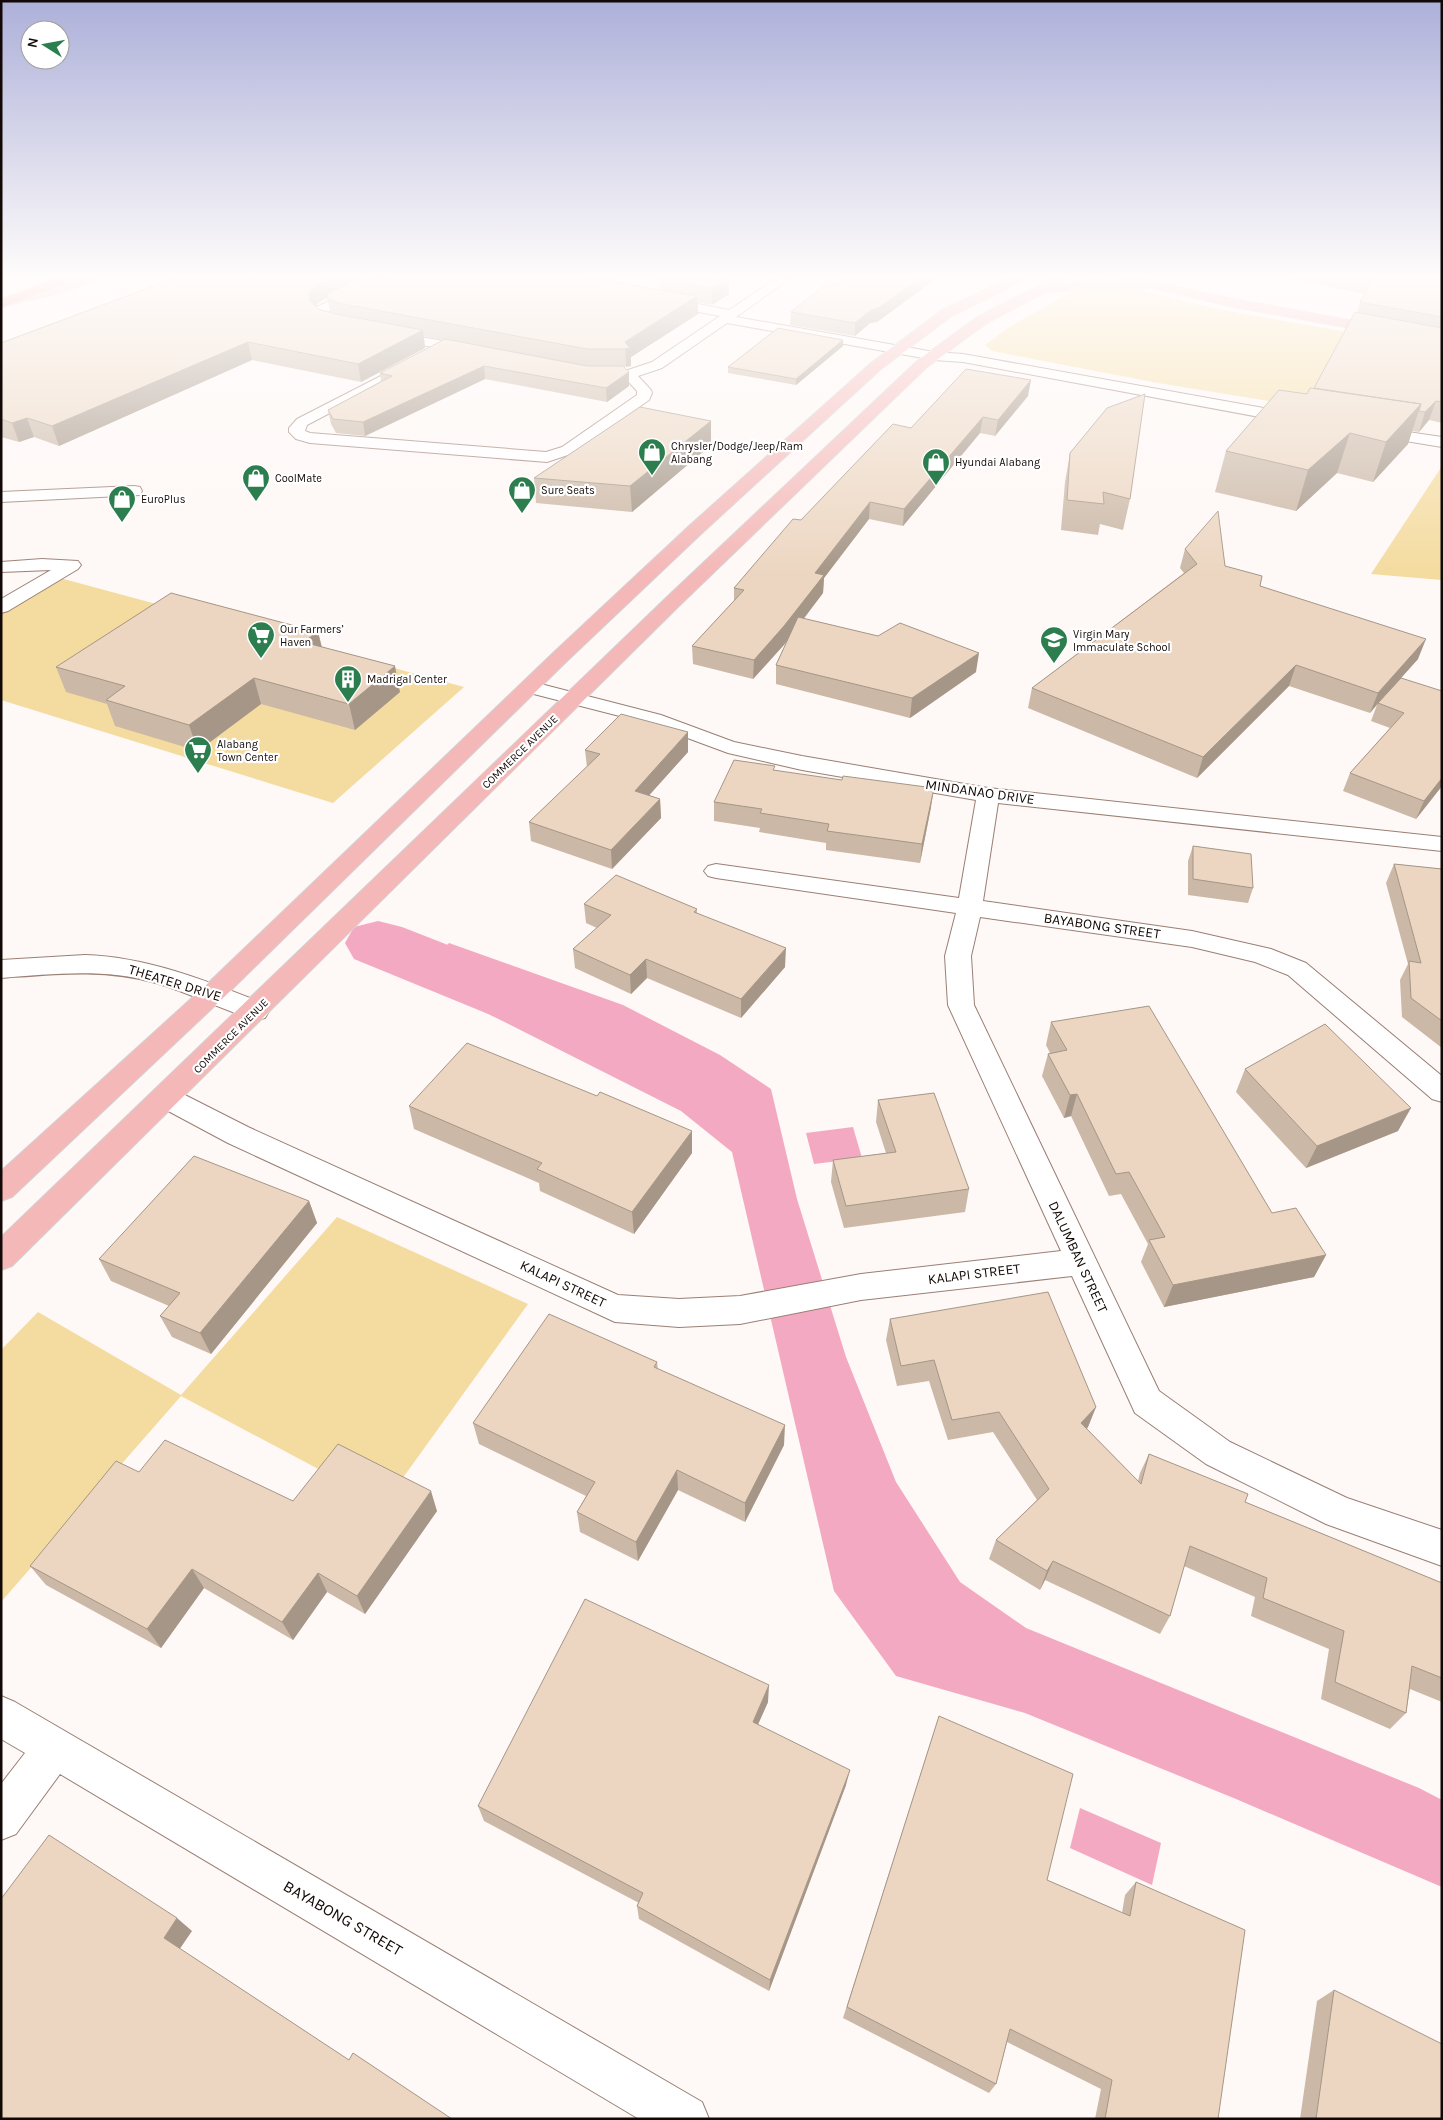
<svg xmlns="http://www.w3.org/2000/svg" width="1443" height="2120" viewBox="0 0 1443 2120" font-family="Karla,sans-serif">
<rect width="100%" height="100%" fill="#fef8f6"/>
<path fill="#f4db9f" d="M1102 288 1137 290 1222 310 1347 332 1305 407 1158 383 992 351 985 345 1008 328 1056 300 1078 290Z
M1442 466V580L1371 574Z
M60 578 464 687 333 803 1 700V613Z
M337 1217 528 1304 384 1504 181 1396 1 1602V1350L38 1312 181 1395Z"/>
<path fill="#f4a9c2" d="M449 943 623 1005 720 1055 771 1089 797 1199 846 1357 896 1482 960 1582 1026 1628 1419 1788 1442 1800V1887L1236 1799 1025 1713 896 1676 834 1591 732 1152 681 1111 415 977Z
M853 1127 862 1158 814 1164 806 1133Z
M1080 1808 1161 1843 1152 1885 1070 1848Z"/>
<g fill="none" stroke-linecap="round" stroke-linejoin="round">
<path fill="#f4a9c2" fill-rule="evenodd" d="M378 921 402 927 548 984 558 1001 548 1018 523 1025 498 1018 354 959 345 943 354 927Z"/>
<g stroke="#9a7f74" stroke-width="2">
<path id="minor" d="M374 278H389L328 312V315L338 321 354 325 356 328 354 331C341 334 323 326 314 316L317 307Z
M777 278H791L736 317 934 352 963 354 1297 414 1302 416 1305 419 1302 422 1297 424 963 362 934 360 727 323 662 368 638 376 651 390 652 393 649 400 574 453 547 462 310 443 296 439 289 432V428L297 419 414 359 419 360 421 363 419 366 307 425 305 431 310 433 546 452 562 447 637 395V391L625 378H592L587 377 585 374 587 371 628 370 652 362 720 316 656 304 655 301 656 298 661 297 729 310Z
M388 331 471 346 478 350 471 354 383 338 381 335Z
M1374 427 1442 437V447L1369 435 1366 432 1369 429Z
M134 486 140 487 142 491 140 495 1 502V492Z
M42 559 78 561 81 565 78 569 8 611 1 613V599L51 570 1 572V562Z
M529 681 661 715 734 742 802 756 883 770 988 788 1442 837V851L998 803 983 901 1192 931 1271 949 1306 963 1442 1076V1102L1432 1099 1288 975 1255 962 1192 947 980 917 971 956 974 1005 1159 1391 1230 1442 1347 1498 1442 1530V1566L1326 1524 1206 1464 1135 1413 1072 1276 861 1300 740 1324 679 1327 615 1322 228 1143 157 1105 153 1098 157 1091 167 1088 177 1091 248 1127 618 1295 679 1299 740 1296 861 1274 1061 1251 948 1005 945 956 956 913 716 878 708 876 704 871 708 866 716 864 959 898 976 800 802 770 728 753 647 723 522 691 519 687 522 683Z
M85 955C148 957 207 981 265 1004L269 1011 265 1018 256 1020C222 1010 190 993 156 983 105 968 54 974 1 978V960Z
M1 1696 15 1702 702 2102 709 2119H639L60 1774 16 1834 1 1840V1784L25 1753 1 1739Z"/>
</g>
<g stroke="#d4d3d2" stroke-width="2">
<path id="major" d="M80 278H97L95 281 60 293 10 305 4 301 5 298 52 287Z
M1010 278H1025L1023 281 952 316 881 369 701 534 567 661 222 999 12 1197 1 1201V1171L204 987 553 653 689 526 871 363 942 310Z
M1053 278H1068L1061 284 1095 280 1123 281 1118 278H1139L1229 298 1442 337V345L1229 306 1148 287 1143 290 1095 288 1044 293 987 323 927 367 681 604 12 1266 1 1270V1237L668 596 917 361 977 317Z"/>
</g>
<g stroke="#d4d3d2" stroke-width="2">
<path id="highway" d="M57 278H73L71 281 1 308V299Z"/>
</g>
<use href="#minor" fill="#fff" fill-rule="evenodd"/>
<use href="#major" fill="#f4b8b8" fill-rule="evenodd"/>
<use href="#highway" fill="#ec8888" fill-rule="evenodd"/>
</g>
<path fill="#cbb8a6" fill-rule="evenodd" d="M175 278H615L605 280 660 290 659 279 729 278V294L712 305 698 302V314L631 357V366L624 367 629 386 607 402 485 379 365 436 336 433 331 424 328 410 381 381 380 373 443 340 424 336 425 348 361 382 252 360 59 446 34 437 19 442 1 437V343ZM327 298 330 312 318 309 316 307 319 302Z
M848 278H937L877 322 870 323 855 336 790 325 791 312 839 284Z
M1286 278H1442V423L1429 420 1419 432 1412 431 1408 444 1373 482 1337 473 1296 511 1215 492 1226 451 1314 388 1357 313 1360 302 1365 294Z
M843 340V346L796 385 728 373V367Z
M1028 396 995 436 980 433 903 526 869 519 824 578 823 593 803 619 976 672 910 718 776 684V665L788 639 753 679 693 664 692 646 734 601V588L801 520 911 428Z
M711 421V445L632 512 536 503 534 478Z
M1070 453 1130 499 1123 530 1100 524 1098 535 1061 530 1065 482Z
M1185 549 1225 566 1260 586 1418 659 1397 682 1442 786 1416 819 1343 791 1350 773 1390 728 1371 721 1377 705 1370 713 1289 686 1197 778 1028 708 1032 688 1184 573 1180 568Z
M318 632 322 647 400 692 355 730 261 704 198 751 115 726 107 704 66 692 56 667Z
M585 750 688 752 649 795 660 799 661 818 612 869 531 841 529 822 587 767Z
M775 770 931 807 920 863 826 850V843L759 832 760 828 714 821V802Z
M1193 846 1253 888 1248 903 1188 895V861Z
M1394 864 1442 869V1048L1402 1017 1400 980 1408 964 1386 883Z
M584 904 697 909V913L785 967 741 1018 647 978 631 994 575 968 573 949 597 928 586 923Z
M1051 1022 1272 1213 1326 1255 1314 1277 1164 1307 1141 1262 1148 1244 1121 1194 1109 1196 1071 1116 1064 1118 1042 1076 1048 1054 1050 1053 1046 1045Z
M1245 1069 1398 1131 1306 1168 1236 1092Z
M878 1100 969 1189 965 1212 844 1228 831 1182 833 1160 886 1153 876 1122Z
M409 1106 692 1153 634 1234 540 1191 539 1183 414 1129Z
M309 1201 317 1223 211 1354 172 1337 160 1316 169 1306 111 1281 99 1259Z
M890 1319 1096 1407 1087 1429 1138 1481 1140 1473 1149 1454 1245 1502 1442 1583V1702L1410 1689 1406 1713 1390 1729 1321 1699 1329 1649 1251 1616 1255 1597 1184 1566 1170 1616 1160 1634 1045 1580 1040 1590 989 1559 996 1540 1037 1500 993 1432 948 1440 929 1381 897 1386 886 1340Z
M657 1362 658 1369 784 1445 745 1522 678 1490 638 1561 580 1532 577 1512 586 1496 479 1444 473 1423Z
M139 1472 293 1501 437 1511 365 1614 327 1592 293 1640 204 1588 161 1648 46 1585 30 1566Z
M768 1702 758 1724 846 1785 769 1991 639 1919 637 1906 639 1903 484 1821 478 1806Z
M939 1716 1047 1880 1122 1913 1125 1895 1136 1882 1218 2119H1095L1101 2089 1007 2042 996 2084 989 2093 843 2018Z
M1334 1990 1442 2119H1300L1317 2001Z"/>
<path fill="#a59687" d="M332 278H370L327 297V298L319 302 313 310 309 300 310 292 316 285Z
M597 278H615L597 282Z
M729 278V294L712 305V288Z
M921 278H937L877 322 870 323 855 336V323L871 310Z
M697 296 698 314 631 357V366L626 367 625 342Z
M423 330 425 348 361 382 358 364Z
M843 340V346L796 385V379Z
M248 342 252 360 59 446 52 426Z
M484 366 485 379 365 436 363 422Z
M629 372V386L607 402 606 388Z
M1031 380 1028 396 995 436 998 420Z
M1436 401 1429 420 1419 432 1425 412Z
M1421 404 1408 444 1373 482 1386 442Z
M983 417 980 433 903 526 904 509Z
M27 418 34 437 19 442 12 423Z
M711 421V445L632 512 630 486Z
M1350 433 1337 473 1296 511 1308 470Z
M870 502 869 519 824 578 823 593 784 645 753 679 754 660 815 573Z
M318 632 324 657 303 642Z
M1426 639 1418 659 1378 704V703L1370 713 1378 693Z
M979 653 976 672 910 718 912 698Z
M1296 665 1289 686 1197 778 1203 757Z
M395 666 400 692 355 730 349 704Z
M254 678 261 704 198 751 189 725Z
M688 732V752L636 810 635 791Z
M1442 778V786L1416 819 1424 801Z
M934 788 931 807 920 863 922 844Z
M660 799 661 818 612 869 611 850Z
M786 948 785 967 741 1018V999Z
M646 959 647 978 631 994 630 975Z
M1077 1094 1071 1116 1064 1118 1070 1095Z
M1411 1108 1398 1131 1306 1168 1317 1146Z
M692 1131V1153L634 1234 632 1212Z
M309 1201 317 1223 211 1354 200 1333Z
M1326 1255 1314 1277 1164 1307 1173 1285Z
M1096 1407 1088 1427 1074 1443 1081 1423Z
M785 1425 784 1445 745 1522V1503Z
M677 1470 678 1490 638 1561 636 1542Z
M431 1491 437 1511 365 1614 357 1596Z
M1053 1561 1045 1580 1040 1590 1047 1571Z
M192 1569 204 1588 161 1648 147 1629Z
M318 1573 327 1592 293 1640 282 1622Z
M769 1685 768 1702 752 1738 753 1722Z
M850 1770 846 1785 769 1991 770 1980Z
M177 1918 192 1931 179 1950 164 1938Z"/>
<path fill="#ecd6c1" stroke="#a59687" d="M175 278H332L316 285 310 292 309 300 318 309 336 314 423 330 358 364 248 342 52 426 27 418 12 423 1 419V343Z
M358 278H591L697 296 625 342 630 348 625 349H587L343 304 330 300 327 297 328 294Z
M729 278 712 288 659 279 714 278Z
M848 278H921L878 308 871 310 855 323 791 312 829 282 839 284Z
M1373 278H1442V317L1360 302Z
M1355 312 1442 328V402L1436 401 1425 412 1419 411 1421 404 1314 388Z
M778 328 843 340 796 379 728 367Z
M445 339 587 366H623L629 372 606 388 484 366 363 422 333 419 328 410 392 376 380 373Z
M966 369 1031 380 998 420 983 417 904 509 870 502 815 573 824 575 784 626 754 660 692 646 744 590 734 588 793 519 801 520 893 424 911 428Z
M1310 388 1421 404 1386 442 1350 433 1308 470 1226 451 1279 390 1307 394Z
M1145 394 1130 499 1103 492 1104 504 1067 500 1070 453 1107 408Z
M640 407 711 421 630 486 534 478Z
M1218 511 1225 566 1262 576 1260 586 1426 639 1378 693 1296 665 1203 757 1032 688 1197 564 1185 549Z
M171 593 318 632 303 642 395 666 349 704 254 678 189 725 106 700 125 686 56 667Z
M798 617 878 636 900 623 979 653 912 698 776 665Z
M1401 678 1442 691V778L1424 801 1350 773 1404 713 1378 703Z
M621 714 688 732 635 791 660 799 611 850 529 822 600 754 585 750Z
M734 760 775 766 773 770 842 780 843 776 934 788 922 844 827 831 829 824 760 813 762 809 714 802Z
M1193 846 1251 854 1253 888 1193 879Z
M1394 864 1442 869V1021L1411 998 1409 961 1421 963Z
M616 875 697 909 694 912 786 948 741 999 646 959 630 975 573 949 611 915 584 904Z
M1149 1006 1272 1213 1296 1208 1326 1255 1173 1285 1149 1240 1165 1237 1129 1172 1116 1174 1077 1094 1070 1095 1048 1054 1067 1050 1051 1022Z
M1325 1024 1411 1108 1317 1146 1245 1069Z
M467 1043 597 1096 600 1092 692 1131 632 1212 537 1169 542 1163 409 1106Z
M934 1093 969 1189 846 1206 833 1160 896 1152 878 1100Z
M194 1156 309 1201 200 1333 160 1316 180 1293 99 1259Z
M1048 1292 1096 1407 1081 1423 1141 1484 1149 1454 1248 1494 1245 1502 1442 1583V1678L1412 1666 1406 1713 1335 1682 1344 1631 1263 1598 1267 1578 1190 1546 1170 1616 1053 1561 1047 1571 996 1540 1049 1489 999 1412 952 1420 934 1360 901 1366 890 1319Z
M549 1314 657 1362 654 1367 785 1425 745 1503 677 1470 636 1542 577 1512 595 1482 473 1423Z
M165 1440 293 1501 338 1444 431 1491 357 1596 318 1573 282 1622 192 1569 147 1629 30 1566 116 1461 139 1472Z
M585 1599 769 1685 753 1722 850 1770 770 1980 637 1906 643 1893 478 1806Z
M939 1716 1073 1774 1047 1880 1130 1916 1136 1882 1245 1930 1218 2119H1105L1112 2080 1010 2029 996 2084 847 2007Z
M49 1835 177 1918 164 1938 349 2060 353 2053 452 2119H1V1899Z
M1334 1990 1442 2044V2119H1316Z"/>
<linearGradient id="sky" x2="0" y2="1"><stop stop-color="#adb0d9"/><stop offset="0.48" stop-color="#fffcfb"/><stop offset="1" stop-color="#fffcfb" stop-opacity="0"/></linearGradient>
<rect width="1443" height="575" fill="url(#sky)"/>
<defs>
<g id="shop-pin" transform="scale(1.4375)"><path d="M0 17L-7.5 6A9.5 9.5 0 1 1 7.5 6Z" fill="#2c7e4f" stroke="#fff"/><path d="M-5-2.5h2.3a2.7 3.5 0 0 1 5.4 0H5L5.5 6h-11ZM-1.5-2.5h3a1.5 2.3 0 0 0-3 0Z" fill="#fff"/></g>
<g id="supermarket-pin" transform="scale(1.4375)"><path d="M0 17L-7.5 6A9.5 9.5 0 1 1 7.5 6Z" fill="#2c7e4f" stroke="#fff"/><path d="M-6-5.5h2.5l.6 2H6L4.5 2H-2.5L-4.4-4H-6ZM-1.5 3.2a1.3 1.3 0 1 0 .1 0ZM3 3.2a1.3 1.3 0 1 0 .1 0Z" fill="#fff"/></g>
<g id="school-pin" transform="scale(1.4375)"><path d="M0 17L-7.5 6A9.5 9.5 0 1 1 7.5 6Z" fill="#2c7e4f" stroke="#fff"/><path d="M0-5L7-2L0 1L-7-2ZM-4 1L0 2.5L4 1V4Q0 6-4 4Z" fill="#fff"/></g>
<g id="building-pin" transform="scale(1.4375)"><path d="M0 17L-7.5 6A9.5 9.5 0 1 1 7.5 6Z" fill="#2c7e4f" stroke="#fff"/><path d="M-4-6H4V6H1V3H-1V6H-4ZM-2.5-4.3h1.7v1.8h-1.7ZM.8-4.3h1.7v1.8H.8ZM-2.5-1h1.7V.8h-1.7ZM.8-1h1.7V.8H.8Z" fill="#fff"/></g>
</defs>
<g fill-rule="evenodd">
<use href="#shop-pin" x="652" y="452"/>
<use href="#shop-pin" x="936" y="462"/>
<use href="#shop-pin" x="256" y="478"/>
<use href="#shop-pin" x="522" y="490"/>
<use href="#shop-pin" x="122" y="499"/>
<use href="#supermarket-pin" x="261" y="635"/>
<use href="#school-pin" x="1054" y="640"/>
<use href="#building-pin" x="348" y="679"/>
<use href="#supermarket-pin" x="198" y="750"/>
</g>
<g text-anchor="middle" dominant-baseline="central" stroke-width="4.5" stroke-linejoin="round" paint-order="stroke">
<g font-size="11" fill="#120906" stroke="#fff" text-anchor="start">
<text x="671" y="446">Chrysler/Dodge/Jeep/Ram<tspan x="671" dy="13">Alabang</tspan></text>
<text x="955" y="462">Hyundai Alabang</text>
<text x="275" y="478">CoolMate</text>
<text x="541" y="490">Sure Seats</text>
<text x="141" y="499">EuroPlus</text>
<text x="280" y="629">Our Farmers’<tspan x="280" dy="13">Haven</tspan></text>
<text x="1073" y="634">Virgin Mary<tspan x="1073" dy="13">Immaculate School</tspan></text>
<text x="367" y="679">Madrigal Center</text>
<text x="217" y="744">Alabang<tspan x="217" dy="13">Town Center</tspan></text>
</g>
<g font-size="11" fill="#120906" stroke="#fff">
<text transform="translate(520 752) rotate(-44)">COMMERCE AVENUE</text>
<text transform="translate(231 1036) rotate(-45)">COMMERCE AVENUE</text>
</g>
<g font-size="14" fill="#120906" stroke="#fff">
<text transform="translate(980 792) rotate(8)">MINDANAO DRIVE</text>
<text transform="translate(1102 926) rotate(8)">BAYABONG STREET</text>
<text transform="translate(175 983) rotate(17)">THEATER DRIVE</text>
<text transform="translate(1078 1257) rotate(65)">DALUMBAN STREET</text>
<text transform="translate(974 1274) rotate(-7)">KALAPI STREET</text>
<text transform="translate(563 1284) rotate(25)">KALAPI STREET</text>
</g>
<g font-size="16" fill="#120906" stroke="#fff">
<text transform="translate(343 1918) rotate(30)">BAYABONG STREET</text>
</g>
</g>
<rect width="1443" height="2120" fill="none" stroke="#120906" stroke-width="5"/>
<g transform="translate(45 45) rotate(281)"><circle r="24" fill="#ffffff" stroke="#a09d9b"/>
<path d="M0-4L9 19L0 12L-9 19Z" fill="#2c7e4f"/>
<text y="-8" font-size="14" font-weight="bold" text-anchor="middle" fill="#120906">N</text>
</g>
</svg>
